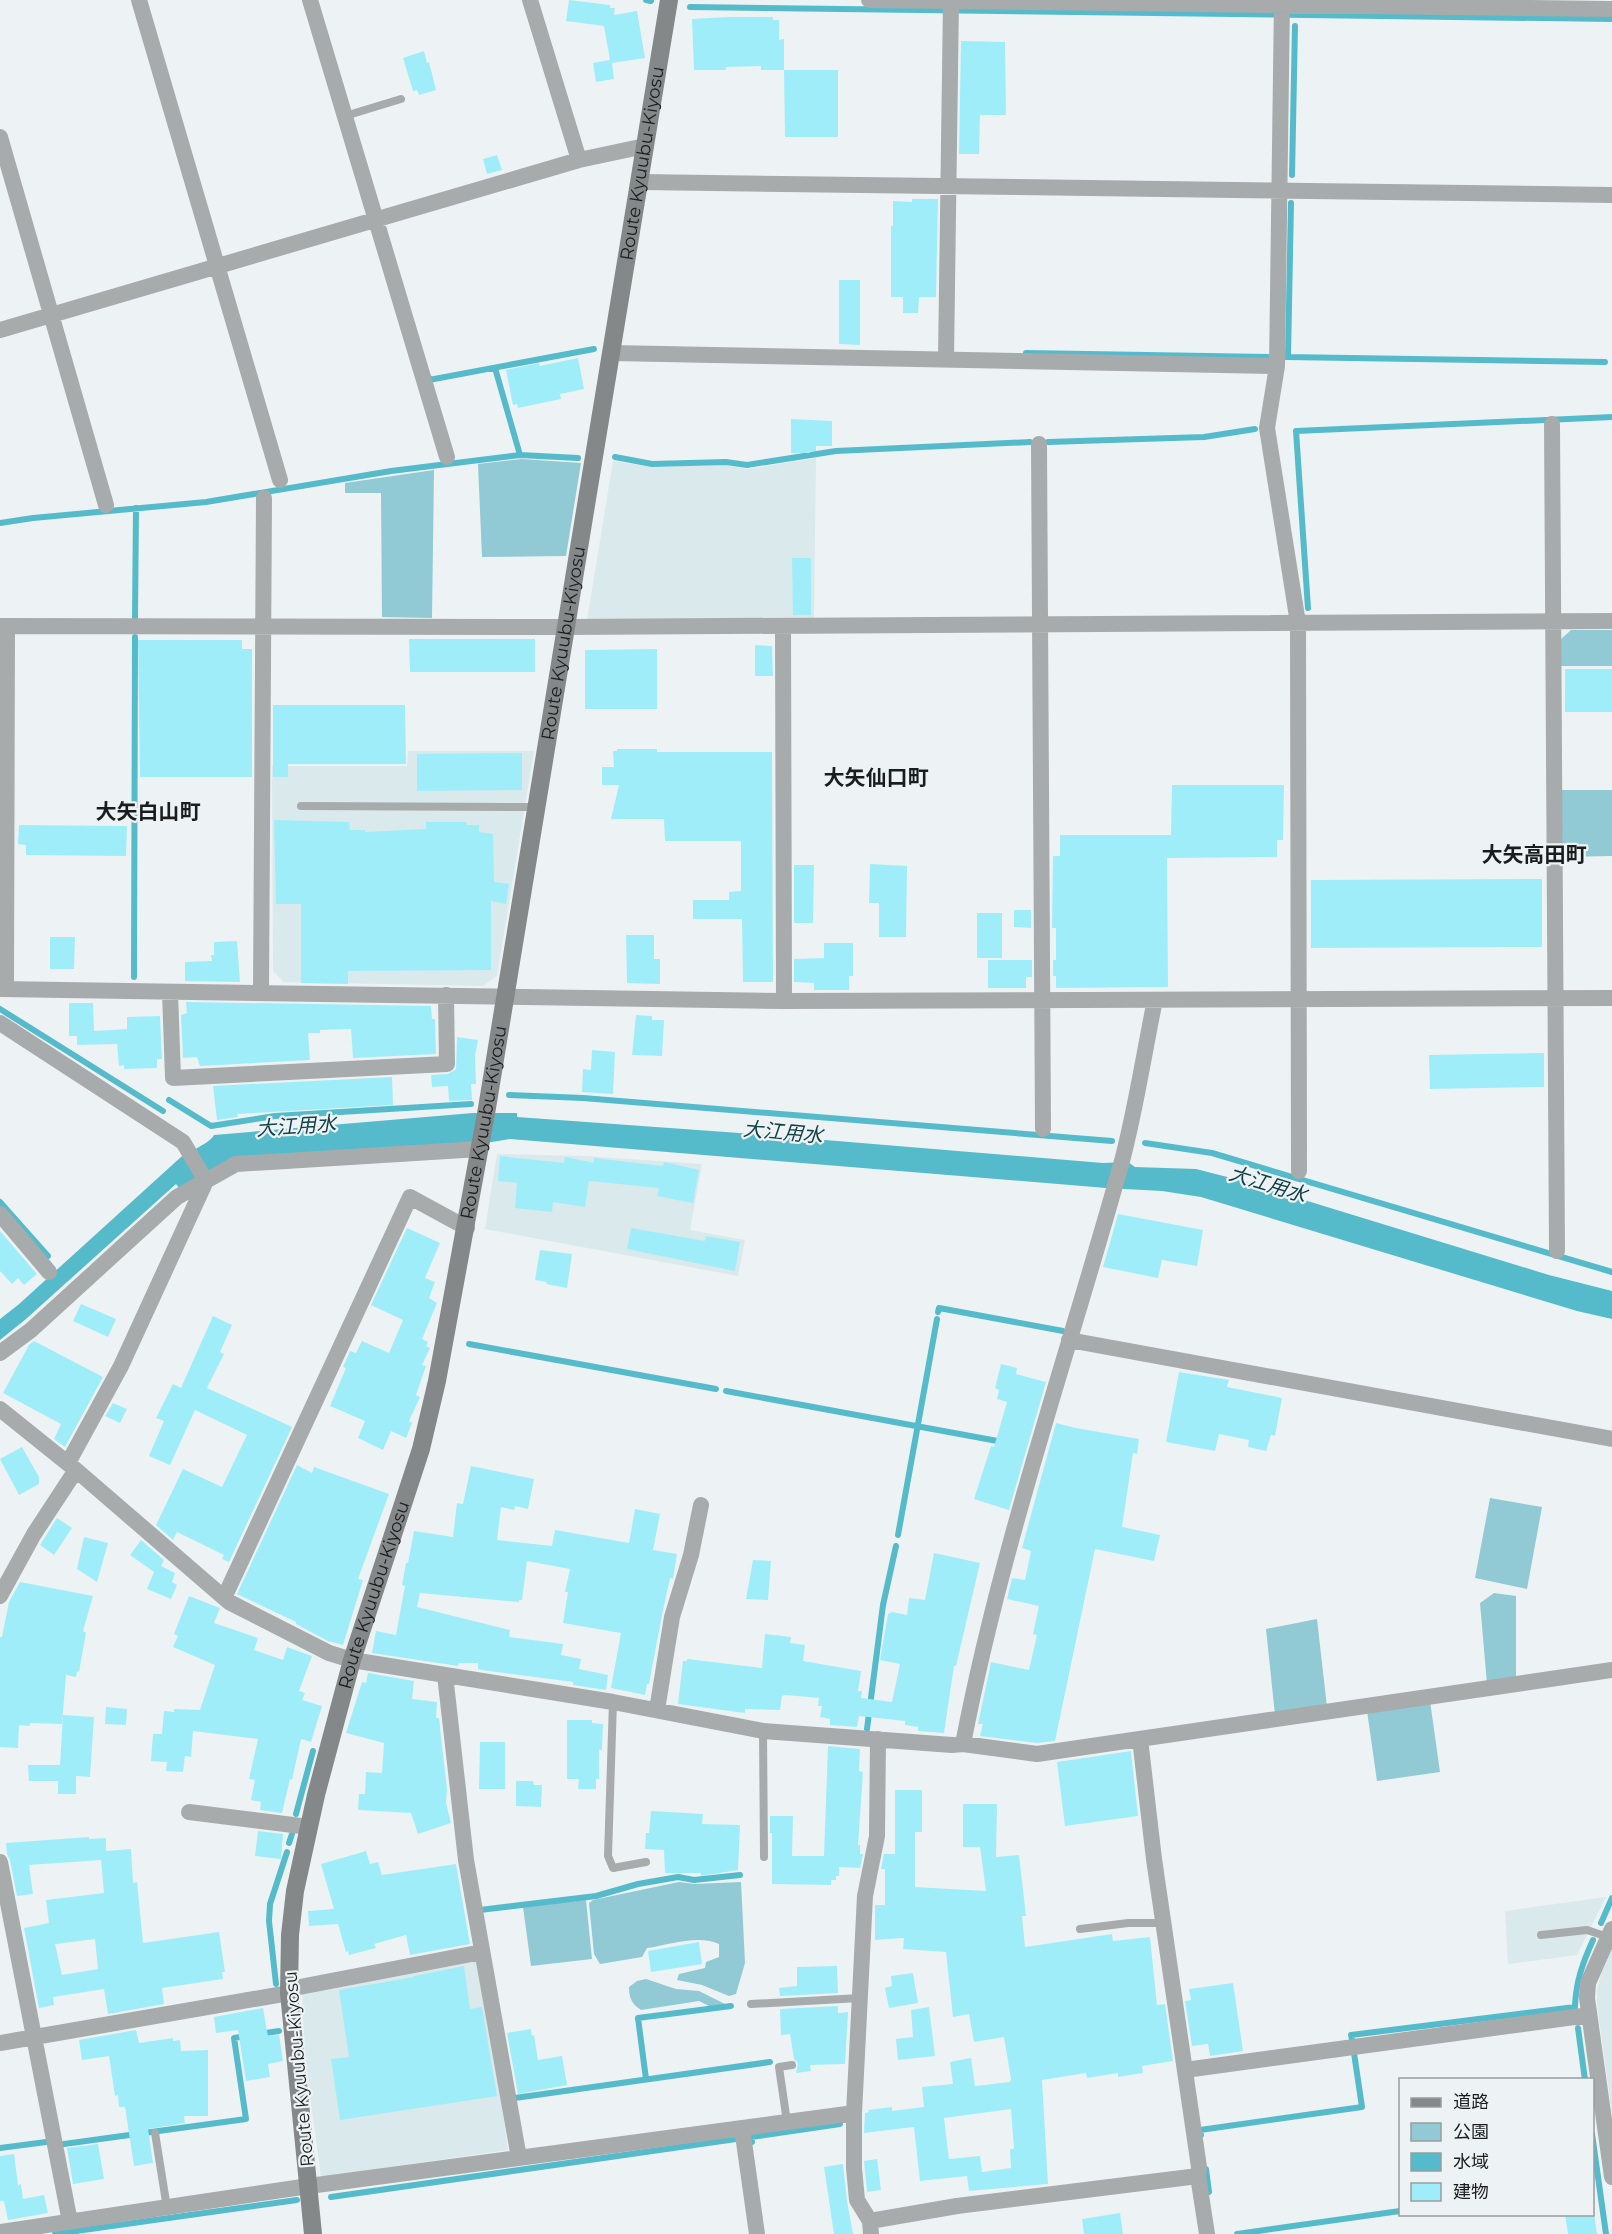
<svg xmlns="http://www.w3.org/2000/svg" width="1612" height="2234" viewBox="0 0 1612 2234" font-family="Montserrat,'Noto Sans JP',sans-serif">
<rect width="100%" height="100%" fill="#edf3f4"/>
<path fill="#dae9ec" d="M816 458 814 620H587L613 461 651 467 724 465 748 469Z
M408 751H534L497 976 483 986 283 982 273 971 272 766H407Z
M497 1154 586 1156 702 1164 690 1230 745 1240 738 1276 485 1229Z
M1606 1897 1577 1955 1508 1964 1505 1911Z
M1612 1950V2113L1597 2005V1991L1601 1974Z
M477 1959 500 2092 508 2150 321 2177 305 2058 302 1993Z"/>
<path fill="#91cad4" d="M522 459 581 463 566 556 482 557 478 464Z
M434 470 432 618 382 617 381 493H345V483Z
M1571 630H1612V666H1560V640Z
M1562 790H1612V856L1562 857Z
M1490 1498 1542 1507 1527 1589 1475 1578Z
M1494 1593 1516 1596V1680L1487 1684 1480 1603Z
M1317 1619 1327 1707 1275 1715 1266 1629Z
M1430 1701 1440 1772 1377 1781 1367 1711Z
M679 1882 695 1884 741 1882 745 1963 736 1994 729 1996 702 1985 677 1980 679 1974 705 1968 706 1962 719 1957V1944C699 1934 668 1945 647 1948L642 1957 600 1964 594 1954 589 1903 593 1900Z
M586 1900 592 1959 531 1966 523 1907Z
M646 1979 676 1989 699 1991 725 2004 713 2008 699 2001 641 2010C632 2004 629 1998 629 1987L637 1981Z"/>
<path fill="#55bbcb" d="M473 1113H517V1117L753 1134 1103 1163 1128 1162 1135 1167 1196 1169 1239 1180 1549 1275 1612 1291V1319L1577 1311 1201 1197 1162 1191 1106 1188 510 1139 468 1146 235 1159 180 1189 176 1184 26 1319 0 1340V1319L18 1305 181 1157C190 1151 210 1143 214 1135Z"/>
<g fill="none" stroke-linecap="round" stroke-linejoin="round">
<path stroke="#55bbcb" stroke-width="6" d="M646 0 651 1
M690 7 1612 19
M1292 175 1295 26
M1026 353 1268 357
M1286 357 1605 362
M1288 357 1291 203
M495 368 520 455
M429 378V380L594 349
M1048 442 1204 437 1255 429
M615 457 652 464 726 462 747 465 836 451 1030 442
M0 523 33 518 206 502 391 471 520 455 578 458
M1308 608 1296 431 1612 417
M135 618 136 508
M134 977 135 637
M0 1009 163 1111
M509 1095 583 1098 1112 1141
M169 1100 211 1126 275 1116 471 1104
M1145 1143 1212 1153 1612 1272
M0 1202 48 1256
M938 1312 939 1308 1063 1331
M469 1344 716 1389
M726 1391 1003 1442
M898 1535 937 1319
M867 1729 883 1605 896 1546
M296 1814 313 1751
M289 1843 292 1834
M480 1910 596 1896 638 1884 678 1877 694 1880 740 1875
M1601 1923 1612 1898
M276 1984 269 1921 270 1904 287 1852
M1575 2006C1576 1981 1583 1962 1593 1940
M1578 2028 1585 2080
M259 2034 279 2031
M1352 2039 1351 2035 1575 2007
M646 2079 638 2018 731 2006
M515 2098 770 2062
M1592 2134 1606 2234
M1201 2135 1200 2130 1362 2107 1354 2053
M752 2142 751 2137 840 2124
M64 2144 246 2119 234 2038 246 2036
M0 2148 46 2142
M1206 2169 1209 2192
M331 2197 736 2139
M55 2234 297 2200
M1237 2234 1400 2211"/>
</g>
<path fill="#a0edfa" fill-rule="evenodd" d="M569 0 610 5V8H615L614 15 637 11 645 58 612 63 614 79 596 82 593 63 610 60 604 26 566 21Z
M728 17H773V20H779V40L784 39V70H761V66L726 67V70H694L692 19Z
M961 41 1005 42 1006 115H980L979 154H959Z
M424 51 427 63 429 62 436 90 419 95 417 90 413 91 403 58Z
M784 70H838V137H785Z
M497 155 502 170 487 174 483 159Z
M912 199H938L936 297H919L918 313H903V297H891V226H893V201L912 202Z
M839 280H860V345L839 344Z
M578 358 584 389 560 394 561 399 518 408 517 404 513 405 506 370 539 363 540 366Z
M791 419 832 421V446H816V451H810V453H791Z
M792 558H811V615H793Z
M409 639H535V672H410Z
M138 640H242V649H252V777H140Z
M755 645 772 646 773 676H755Z
M657 649V709H585V650Z
M1565 669H1612V712H1565Z
M273 705H405L406 764H288V777H273Z
M617 749H657V752H772L773 982H743L742 919H693V900H729V892L741 891V841H665L664 819H611L619 785H602V767H614L613 751H617Z
M522 753V790L417 791V754Z
M1172 785H1284L1283 840H1277V857L1167 858 1168 987 1056 988V976H1053V960H1056V928H1052L1053 856H1060V835H1171Z
M274 820 349 822 350 830H365V832L426 829V822H466L467 825H479V832L493 834 494 882 509 884 506 904 491 901V970L348 971V984L301 983V904H276Z
M19 825 127 826 126 856 26 855V845L18 844Z
M870 864 907 866 906 937H879V903H869Z
M794 865H814L813 923H794Z
M1542 879V947L1311 948V880Z
M1014 910H1031V928L1014 927Z
M977 913H1002V958H977Z
M626 935H654V959H660V984L627 983Z
M50 937H75L74 969H50Z
M237 941 240 982 185 981V962L212 961 211 955H214V942Z
M824 943H853V976H849V990H814V983L794 982V959L824 958Z
M988 960H1032V977H1026V988H988Z
M186 1002 431 1006 432 1019H435L436 1054 353 1058 351 1029 320 1030V1033H308L310 1060 200 1066 197 1057 183 1058 181 1015 187 1013Z
M69 1003H93L94 1031 127 1029V1017L160 1016 162 1059H157V1068L124 1069V1065L119 1066 117 1044 77 1045V1036H69Z
M636 1015 652 1016V1020H664L662 1056 632 1055Z
M457 1037 478 1040 475 1056 476 1084H471L472 1100 449 1101 448 1086 432 1087 431 1075 448 1074 456 1069Z
M592 1050 615 1052 613 1094 582 1092 583 1069 591 1070Z
M1544 1053V1087L1430 1089 1429 1055Z
M392 1077 393 1105 237 1114 238 1117 217 1120 213 1086Z
M500 1156 564 1163 565 1157 594 1163V1158L663 1166 664 1162 699 1170 693 1203 657 1196 659 1188 589 1181 585 1207 553 1202 552 1212 515 1208 517 1183 498 1181Z
M1118 1214 1203 1230 1197 1266 1162 1260 1158 1278 1103 1267Z
M407 1228 440 1243 425 1278 435 1282 429 1298 437 1303 422 1339 428 1342 426 1346 430 1348 422 1365 426 1366 416 1395 420 1397 409 1421 412 1423 406 1438 391 1431 383 1450 358 1438 365 1421 330 1406 346 1368 343 1367 350 1351 356 1353 362 1341 389 1353 403 1320 371 1305Z
M631 1228 705 1241 706 1236 740 1242 735 1271 627 1249Z
M0 1231 37 1274 24 1285 18 1278 12 1284 0 1271Z
M540 1250 572 1254 567 1288 546 1284 547 1282 535 1280Z
M81 1304 116 1319 108 1337 73 1321Z
M213 1316 232 1325 220 1352 224 1354 207 1388 292 1427 229 1562 222 1559 224 1555 177 1532 173 1540 156 1525 183 1469 222 1487 247 1435 195 1410 170 1465 149 1456 164 1421 156 1418 173 1384 181 1388Z
M34 1341 103 1377 65 1447 54 1439 61 1424 3 1393 29 1345Z
M1001 1364 1017 1368 1016 1374 1046 1382 1009 1510 974 1499 991 1446 994 1447 1007 1402 997 1399 999 1390 995 1388Z
M1179 1372 1229 1380 1227 1387 1282 1398 1275 1436 1271 1435 1266 1451 1248 1447 1249 1440 1219 1434 1215 1451 1166 1442Z
M113 1403 127 1409 120 1423 105 1416Z
M1056 1423 1076 1428 1139 1439 1137 1454 1133 1453 1122 1527 1160 1535 1154 1561 1095 1549 1055 1741 1037 1743 980 1736 983 1724H978L991 1662 1029 1670 1037 1635 1033 1634 1039 1606 1007 1599 1012 1578 1025 1580 1031 1551 1022 1548Z
M22 1447 39 1477V1484L19 1495 0 1459Z
M297 1465 312 1473 314 1467 389 1494 358 1579 363 1580 343 1645 328 1641 296 1624V1622L237 1594Z
M471 1466 534 1479 528 1509 515 1506 514 1510 501 1507 497 1540 552 1546 555 1530 629 1543 635 1509 660 1514 653 1550 677 1554 673 1579 670 1578 662 1615 649 1684H647L645 1695 611 1688 621 1633 563 1623 568 1592H565L570 1569 527 1561 522 1600H519V1602L420 1593 417 1607 510 1630 509 1637 563 1644 561 1655 581 1659 579 1669 608 1675 606 1690 573 1685V1682L482 1670 478 1669V1663H459L458 1666 372 1653 376 1631 396 1635 405 1586 402 1585 406 1563H408L414 1531 453 1537 457 1503 463 1504Z
M57 1518 72 1528 54 1555 40 1545Z
M84 1537 108 1543 97 1582 77 1569Z
M141 1540 164 1560 161 1566 175 1573 172 1582 177 1585 171 1599 147 1589 154 1572 130 1555Z
M934 1553 980 1563 956 1666H954L944 1733 918 1731V1727L905 1725V1721L859 1716 857 1727 830 1725V1719L820 1717 822 1706H818L819 1698 785 1695 782 1696 780 1710 745 1709V1713L678 1704 683 1661H687V1659L762 1668 765 1634 791 1637 790 1643 805 1645 803 1661 861 1671 858 1691H862L861 1698 892 1702 900 1664 880 1660 888 1614 892 1612 907 1615 909 1598 925 1600Z
M753 1560 771 1561 768 1600 746 1599Z
M20 1582 93 1596 83 1631 86 1633 79 1672 77 1671 76 1677 66 1675 62 1724 30 1723V1726L19 1725 18 1748 0 1747V1637H2L9 1602Z
M189 1596 220 1608 214 1623 258 1638 254 1650 283 1660 287 1647 312 1656 299 1691 305 1693 302 1700 322 1706 311 1742 301 1739 292 1780 290 1779 282 1813 260 1810 261 1802 251 1800 255 1780 249 1779 258 1739 193 1731 191 1757 185 1756 183 1772 166 1771 167 1762 151 1761 153 1734H162L164 1711 174 1712V1709L200 1710 215 1665 173 1647 178 1636 174 1634Z
M368 1673 414 1681 412 1699 437 1702 436 1718H439L447 1789 446 1803 451 1823 418 1834 411 1813 358 1810 359 1794H365L366 1772 382 1773 384 1743 346 1733 362 1682 366 1683Z
M106 1707 127 1709 126 1725 105 1724Z
M63 1715 94 1717 90 1777 76 1776V1794H58V1781H29L28 1765H60Z
M567 1720H592V1723L603 1724 602 1750H599V1779H596V1789H578L579 1779H567Z
M480 1742H505V1789H479Z
M828 1746 860 1749 859 1771 863 1772 858 1845H860V1854H863L860 1868 839 1867V1876H836V1880H831V1885L772 1884V1833H770V1816H793L792 1856H824Z
M1131 1751 1138 1816 1065 1826 1057 1762Z
M516 1781H533L534 1785H542L541 1807 516 1806Z
M895 1790H922V1832H915V1887L986 1891 980 1847H963V1804H997L996 1857 1019 1855 1026 1916H1022L1025 1947 1112 1934 1113 1941 1150 1937 1157 2005 1165 2004 1173 2061 1142 2066 1143 2073 1118 2077V2073L1087 2078 1086 2073 1042 2080 1048 2184 969 2191 967 2176 920 2181 914 2127 864 2133 865 2113 869 2112 868 2110 892 2107V2111L924 2107 922 2087 953 2084 950 2062 971 2058 975 2086 1010 2082 1011 2079 1004 2037 974 2042 969 2014 953 2017 946 1952 903 1949 904 1938 875 1940V1905H885V1869H881L884 1854H895ZM1011 2109 1014 2149H1010L1011 2168 982 2172 980 2156 949 2159 944 2118Z
M651 1811 703 1814 702 1824 740 1825 738 1870 701 1876V1873H665L664 1850 645 1849 646 1833H649Z
M258 1831 283 1834 281 1859 255 1856Z
M89 1837V1839L106 1838V1851L131 1849 133 1883 137 1882 143 1943 219 1932 225 1972H222L223 1979 162 1988 164 2004 108 2014 104 1989 53 1997 54 2005 39 2008 24 1928 49 1923 46 1900 104 1893 101 1860 29 1865 33 1894 17 1896 10 1860 7 1854 6 1843ZM95 1939 98 1969 62 1975 55 1944Z
M366 1851 370 1864 378 1862 382 1875 456 1864 470 1944 410 1955 406 1935 374 1944 376 1948 349 1955 348 1951 346 1952 338 1924 309 1926 308 1911 334 1909 321 1864Z
M699 1942 702 1964 651 1972 648 1951Z
M464 1966 470 2009 482 2007 497 2096 340 2120 331 2059 349 2057 339 1990 414 1977V1976Z
M837 1966 838 1993 780 1996 779 1988 797 1986V1967Z
M913 1973 918 2003 889 2008 885 1988 892 1986 891 1976Z
M1233 1983 1243 2051 1210 2056 1208 2044 1192 2046 1185 2001 1191 2000 1189 1989Z
M838 2006V2013L848 2012 845 2064 810 2065 811 2071 796 2073 798 2063 794 2059 790 2034 781 2035 780 2009Z
M929 2007 935 2056 898 2060 896 2039 913 2037 911 2010Z
M263 2008 268 2036 279 2035 283 2061 268 2064 270 2077 246 2081 238 2030 216 2033 214 2017Z
M531 2029 532 2036 534 2035 538 2060 562 2056 567 2085 518 2094 507 2033Z
M136 2030 139 2043 173 2038V2041L180 2040 181 2051 208 2050V2116H184L185 2123 148 2129 153 2163 134 2166 125 2107H119L118 2095 115 2096 109 2056 82 2060 79 2040Z
M98 2144 104 2179 73 2184 67 2148Z
M14 2154 18 2185 21 2184 23 2199 44 2195 48 2213 8 2220 4 2201H0V2156Z
M877 2159 881 2190 867 2192 864 2161Z
M843 2164 847 2201 853 2234H834L827 2187 824 2167Z
M1120 2213 1123 2234H1084L1082 2219Z
M1565 2214H1594L1597 2234H1568Z"/>
<g fill="none" stroke-linecap="round" stroke-linejoin="round">
<path stroke="#a8abab" stroke-width="8" d="M345 116 401 99
M301 806 537 807
M613 1702 608 1856 613 1868 646 1862
M763 1731 764 1857
M1080 1929 1128 1923H1163
M1541 1935 1587 1930 1608 1937
M751 2004 860 1998
M787 2122 779 2067 792 2065
M155 2133 167 2208"/>
<path stroke="#a8abab" stroke-width="16" d="M139 0 280 480
M310 0 447 457
M530 0 579 160
M869 0 1612 9
M1282 0 1277 366 1267 428 1298 623 1299 1171
M0 137 106 505
M640 182 1612 195
M0 330 579 160 645 146
M612 353 1277 366
M946 359 951 0
M1552 424 1557 1251
M1039 444 1043 1129
M0 626 567 627 1612 621
M783 626 784 1001
M0 989 784 1001 1612 998
M6 989 7 626
M170 992 173 1078 447 1064 446 995
M261 993 264 498
M0 1023 183 1142 206 1181 121 1366 68 1463
M0 1214 49 1272
M1069 1340 1612 1439
M0 1353 31 1330 177 1197 236 1164 480 1149
M0 1409 76 1470 229 1602 329 1653 352 1660 613 1702 763 1731 952 1745 963 1744 1037 1754 1612 1670
M0 1596 34 1534 76 1470
M224 1598 410 1197 467 1228
M445 1675 466 1860 519 2158
M657 1710 672 1617 691 1555 701 1505
M1140 1739 1154 1859 1199 2167 1198 2176 1207 2234
M963 1744C1001 1546 1068 1355 1122 1161 1136 1108 1144 1053 1155 1000
M189 1812 309 1827
M0 1862 70 2222
M1612 1929 1588 1983 1587 1998 1612 2177
M289 1989 482 1952
M0 2043 289 1993
M1185 2070 1589 2015
M742 2128 757 2234
M870 2221 957 2206 1198 2176
M0 2232 309 2186 854 2113
M871 2234 870 2221 857 2200 854 2168V2113L865 1896 877 1836 878 1739"/>
<path stroke="#858889" stroke-width="18" id="s1" d="M313 2234 289 1993 290 1935 295 1891 316 1795 352 1660 421 1449 437 1381 487 1108 669 0"/>
</g>
<g text-anchor="middle" dominant-baseline="central" stroke-width="4.5" stroke-linejoin="round" paint-order="stroke">
<g font-size="18" fill="#1a1d1d" stroke="#edf3f4">
<text stroke="none"><textPath href="#s1" startOffset="2109">Route Kyuubu-Kiyosu</textPath></text>
<text stroke="none"><textPath href="#s1" startOffset="1623">Route Kyuubu-Kiyosu</textPath></text>
<text stroke="none"><textPath href="#s1" startOffset="1137">Route Kyuubu-Kiyosu</textPath></text>
<text stroke="none"><textPath href="#s1" startOffset="651">Route Kyuubu-Kiyosu</textPath></text>
<text transform="translate(299 2069) rotate(-95)">Route Kyuubu-Kiyosu</text>
</g>
<g font-size="20" font-style="italic" fill="#114047" stroke="#edf3f4">
<text transform="translate(296 1126) rotate(-4)">大江用水</text>
<text transform="translate(783 1132) rotate(5)">大江用水</text>
<text transform="translate(1268 1184) rotate(17)">大江用水</text>
</g>
<g font-size="21" font-weight="bold" fill="#1a1d1d" stroke="#edf3f4">
<text x="876" y="777">大矢仙口町</text>
<text x="148" y="811">大矢白山町</text>
<text x="1534" y="854">大矢高田町</text>
</g>
</g>
<rect x="1399" y="2078" width="195" height="138" fill="#edf3f4" stroke="#999d9e" stroke-width="1.5"/>
<rect x="1411" y="2098" width="30" height="9" fill="#858889" stroke="#999d9e" stroke-width="1.5"/>
<text x="1453" y="2108" font-size="18" fill="#1a1d1d">道路</text>
<rect x="1411" y="2123" width="30" height="18" fill="#91cad4" stroke="#999d9e" stroke-width="1.5"/>
<text x="1453" y="2138" font-size="18" fill="#1a1d1d">公園</text>
<rect x="1411" y="2153" width="30" height="18" fill="#55bbcb" stroke="#999d9e" stroke-width="1.5"/>
<text x="1453" y="2168" font-size="18" fill="#1a1d1d">水域</text>
<rect x="1411" y="2183" width="30" height="18" fill="#a0edfa" stroke="#999d9e" stroke-width="1.5"/>
<text x="1453" y="2198" font-size="18" fill="#1a1d1d">建物</text>
</svg>
